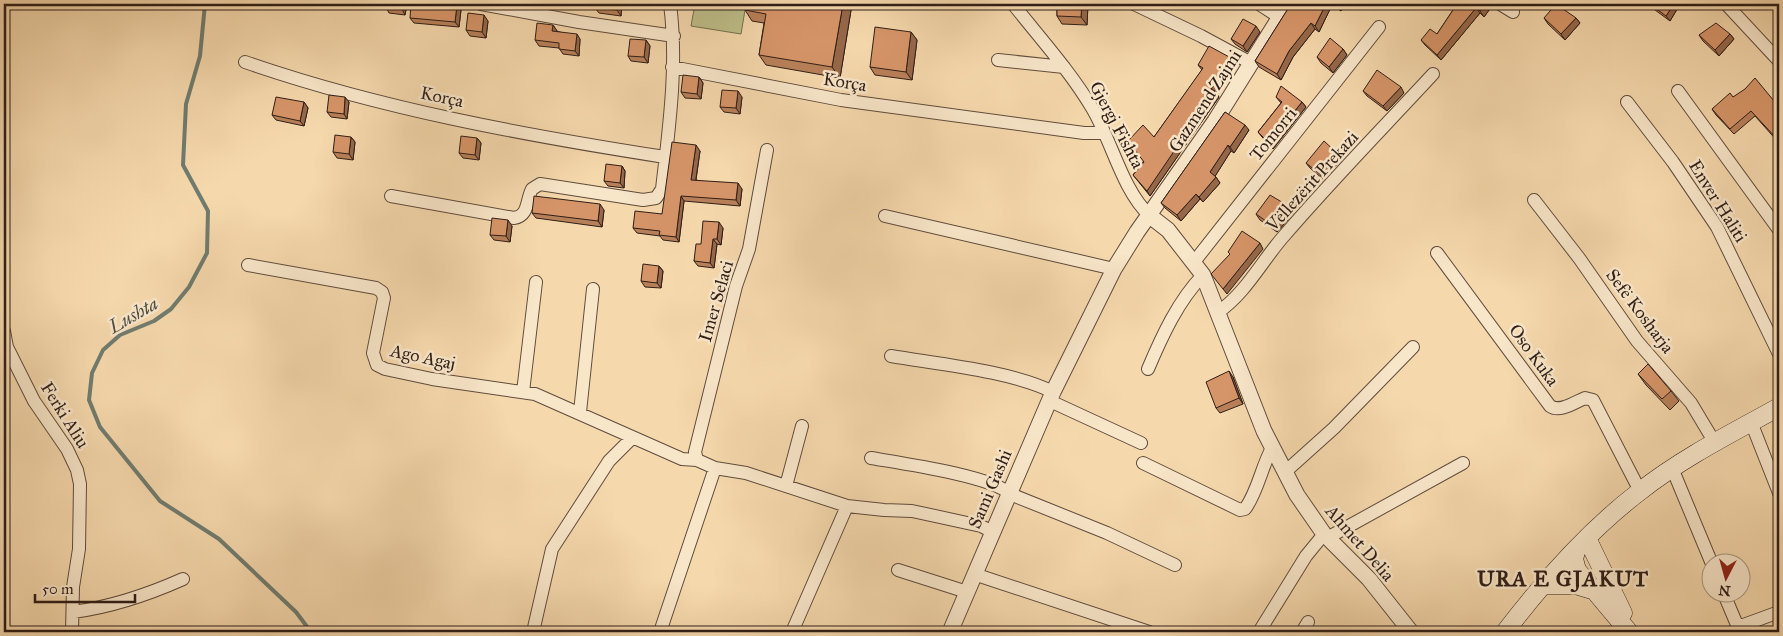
<svg xmlns="http://www.w3.org/2000/svg" width="1783" height="636" viewBox="0 0 1783 636" font-family="'IM FELL Great Primer',serif">
<rect width="100%" height="100%" fill="#f5d8ac"/>
<filter id="stains"><feTurbulence type="fractalNoise" baseFrequency=".004" numOctaves="4"/><feColorMatrix values="0 0 0 0 .2 0 0 0 0 .09 0 0 0 0 .02 0 0 0 .5 -.17"/></filter>
<radialGradient id="worn" r=".72"><stop offset=".6" stop-color="#630" stop-opacity="0"/><stop offset="1" stop-color="#630" stop-opacity=".3"/></radialGradient>
<path fill="#bdbe89" stroke="#766e50" d="M695 4H746L741 34 691 26Z"/>
<g fill="none" stroke-linecap="round" stroke-linejoin="round">
<path stroke="#707c6f" stroke-width="4" d="M205 4 200 56 186 104 183 165 208 211 207 253 189 287 171 309 154 321 120 335 103 350 92 373 89 400 100 427 160 501 219 539 296 612 311 632"/>
<g stroke="#604c3d" stroke-width="14">
<path id="minor" d="M481 4 579 22 674 36
M1013 4C1040 38 1070 71 1092 108 1112 141 1122 190 1150 216
M1134 4 1201 36 1251 63
M1259 4 1279 17
M1500 4 1513 12
M1726 4 1779 61
M998 60 1064 67
M245 62C381 109 524 135 665 157
M672 67 841 100 1084 133H1104
M1678 91 1779 230
M1627 102 1673 162 1717 227 1779 354
M391 196 514 218C529 216 526 200 532 189L540 184 643 200 656 198 662 189C669 128 678 65 670 4
M1534 200 1579 258 1637 341 1691 403 1715 443
M885 216 1114 269
M1437 253 1550 406C1560 413 1575 402 1585 398L1593 400 1640 491
M1194 262 1379 27
M248 265 376 288 382 292 384 298 373 353 377 365 385 369 432 379 535 394 682 459 697 460 715 468 746 473 847 506 884 510 912 511 981 526 993 532
M1218 312C1245 294 1262 261 1283 237 1331 181 1383 128 1433 74
M4 331 7 347 34 401 67 449 77 470 80 484 79 549 73 587 72 632
M891 356C938 364 1011 371 1053 392
M1148 369C1162 336 1178 301 1203 275
M523 392 536 282
M1050 401 1141 443
M580 412 593 289
M1751 422 1779 493
M871 458C900 463 992 476 1010 494L1107 533 1175 565
M697 460 695 452 736 286 749 249 767 150
M1143 463 1240 510 1245 509C1258 491 1261 468 1272 448
M1672 468 1712 564
M1285 472 1334 428 1413 347
M786 486 802 426
M1329 537 1463 463
M898 570 967 592
M974 574 1149 632
M1724 594 1740 632
M73 612C112 607 147 595 183 579
M1738 627 1779 612
M533 632 552 549 609 461 632 438
M660 632 715 468
M792 632 847 506
M1259 632 1306 556 1324 534
M1302 632 1308 622"/>
</g>
<g stroke="#604c3d" stroke-width="17">
<path id="tertiary" d="M1150 216 1168 230 1203 275 1264 431 1297 495 1324 534 1369 579 1411 632
M950 632 1053 392 1114 269 1137 232 1215 121 1288 4"/>
</g>
<g stroke="#2f1e18" stroke-width="19">
<path id="secondary" d="M1587 538 1623 613
M1577 548 1574 559 1577 570 1629 632
M1544 585H1575L1595 591
M1505 632C1544 581 1588 531 1639 492 1682 458 1732 433 1779 407"/>
</g>
<use href="#minor" stroke="#f8e6c9" stroke-width="12"/>
<use href="#tertiary" stroke="#f8e6c9" stroke-width="15"/>
<use href="#secondary" stroke="#f8e6c9" stroke-width="18"/>
</g>
<path fill="#b88059" stroke="#2f1e18" d="M329 4H342V6Z
M407 4 405 15 389 13 386 7Z
M622 4 621 16 599 13 595 8Z
M746 4H852L840 78 766 65 759 55 764 23 752 21 745 10Z
M1057 4H1088L1087 25 1062 24 1057 16Z
M1291 4H1346L1341 11 1332 5 1319 32 1315 29 1293 57 1281 80 1259 67 1255 61Z
M1457 4H1491L1492 6 1484 17 1480 13 1441 60 1425 45 1421 40 1437 34Z
M1647 4H1678L1679 6 1670 21Z
M457 5 461 10 459 27 414 23 410 18Z
M1544 18H1576L1580 23 1565 40 1548 24Z
M488 21 486 38 470 36 466 30Z
M553 25 557 31 580 39 579 56 563 54 559 48 539 46 535 40Z
M911 32 917 40 912 80 875 75 870 67Z
M1260 32 1247 52 1235 44 1231 39Z
M1730 34 1734 39 1719 56 1703 41 1699 35Z
M646 40 650 46 648 63 631 61 628 56Z
M1343 49 1347 55 1333 73 1321 63 1317 57Z
M1231 58 1235 63 1216 93 1219 97 1150 196 1133 175 1143 162 1154 137 1202 70 1198 65Z
M699 77 703 83 701 99 685 98 681 92Z
M1363 91 1404 93 1387 111 1367 96Z
M742 97 740 114 724 112 720 107Z
M1276 97 1302 102 1306 107 1273 149 1262 137 1258 132 1281 103Z
M1733 97 1779 107V143L1755 116 1734 134 1716 115 1712 109Z
M304 102 308 108 304 126 276 120 272 115Z
M349 102 347 119 331 117 327 112Z
M1225 112 1249 130 1234 153 1231 151 1215 176 1220 183 1203 202 1200 199 1181 221 1165 208 1161 203Z
M351 137 355 142 353 160 337 158 333 152Z
M477 138 481 143 479 160 463 158 459 153Z
M700 151 696 180 742 189 740 206 684 201 679 242 663 240 660 236 637 233 633 228 662 214Z
M1342 159 1323 179 1310 168 1306 163Z
M622 166 625 171 624 188 608 186 604 181Z
M1290 207 1294 213 1277 232 1260 220 1256 214Z
M604 210 602 227 536 218 532 213Z
M512 226 510 242 494 240 490 235Z
M723 228 721 245 717 244 714 268 698 266 694 261 701 244Z
M659 266 663 271 661 288 645 287 641 281Z
M1638 374 1671 391 1679 401 1670 410 1646 385Z
M1233 377 1243 404 1220 413 1216 408Z"/>
<path fill="#966849" stroke="#2f1e18" d="M402 4H407L405 15 402 9Z
M618 4H622L621 16 617 10Z
M843 4H852L840 78 832 67Z
M1082 4H1088L1087 25 1081 17Z
M1326 4H1331L1332 5 1319 32 1315 26Z
M1337 4H1346L1341 11 1337 5Z
M1486 4H1491L1492 6 1484 17 1480 11Z
M1674 4H1678L1679 6 1670 21 1666 16Z
M457 5 461 10 459 27 455 22Z
M1476 8 1480 13 1441 60 1437 55Z
M484 15 488 21 486 38 482 32Z
M1576 18 1580 23 1565 40 1561 34Z
M1311 23 1315 29 1293 57 1281 80 1277 74 1289 51Z
M553 25 557 31 556 36 552 31Z
M1256 26 1260 32 1247 52 1243 46Z
M911 32 917 40 912 80 906 72Z
M577 34 580 39 579 56 575 51Z
M1730 34 1734 39 1719 56 1715 50Z
M646 40 650 46 648 63 644 57Z
M1343 49 1347 55 1333 73 1329 67Z
M1231 58 1235 63 1216 93 1219 97 1150 196 1147 191Z
M699 77 703 83 701 99 697 94Z
M1401 87 1404 93 1387 111 1383 106Z
M738 91 742 97 740 114 736 108Z
M345 97 349 102 347 119 344 114Z
M304 102 308 108 304 126 300 121Z
M1302 102 1306 107 1273 149 1269 143Z
M1245 125 1249 130 1234 153 1230 147Z
M351 137 355 142 353 160 349 154Z
M477 138 481 143 479 160 475 155Z
M696 145 700 151 695 185 691 180Z
M1228 145 1231 151 1214 178 1210 172Z
M1338 154 1342 159 1323 179 1320 174Z
M622 166 625 171 624 188 620 183Z
M1216 177 1220 183 1203 202 1199 197Z
M738 183 742 189 740 206 736 200Z
M1196 194 1200 199 1181 221 1177 215Z
M681 196 684 201 679 242 676 237Z
M600 204 604 210 602 227 598 221Z
M1290 207 1294 213 1277 232 1273 226Z
M508 220 512 226 510 242 506 236Z
M719 222 723 228 721 245 717 239Z
M713 239 717 244 714 268 710 263Z
M1260 243 1263 249 1227 294 1223 289Z
M659 266 663 271 661 288 657 283Z
M1229 371 1233 377 1243 404 1239 398Z"/>
<path fill="#d69568" stroke="#2f1e18" d="M386 4H402V9L386 7Z
M411 4H448L457 5 455 22 410 18Z
M595 4H618L617 10 595 8Z
M746 4H843L832 67 759 55 766 14 745 10Z
M1057 4H1082L1081 17 1057 16Z
M1291 4H1326L1315 26 1311 23 1289 51 1277 74 1255 61Z
M1457 4H1486L1480 11 1476 8 1437 55 1421 40 1430 29 1437 34Z
M1556 4 1576 18 1561 34 1544 18Z
M1650 4H1674L1666 16Z
M468 13 484 15 482 32 466 30Z
M1243 19 1256 26 1243 46 1231 39Z
M537 23 553 25 552 31 577 34 575 51 559 49V43L535 40Z
M1716 23 1730 34 1715 50 1699 35Z
M875 27 911 32 906 72 870 67Z
M1330 38 1343 49 1329 67 1317 57Z
M630 39 646 40 644 57 628 56Z
M1209 46 1231 58 1211 89 1215 91 1147 191 1133 175 1144 162 1128 141 1143 125 1154 137 1203 68 1198 65Z
M1377 70 1401 87 1383 106 1363 91Z
M683 75 699 77 697 94 681 92Z
M1755 78 1779 107V139L1778 140 1751 111 1730 129 1712 109 1730 93 1733 97 1745 89Z
M1281 86 1302 102 1269 143 1258 132 1282 102 1276 97Z
M722 90 738 91 736 108 720 107Z
M329 95 345 97 344 114 327 112Z
M276 97 304 102 300 121 272 115Z
M1225 112 1245 125 1230 147 1228 145 1210 172 1216 177 1199 197 1196 194 1177 215 1161 203Z
M335 135 351 137 349 154 333 152Z
M461 136 477 138 475 155 459 153Z
M1324 141 1338 154 1320 174 1306 163Z
M672 142 696 145 691 180 738 183 736 200 681 196 676 237 659 235 660 231 633 228 635 211 662 214Z
M606 164 622 166 620 183 604 181Z
M1270 195 1290 207 1273 226 1256 214Z
M534 196 600 204 598 221 532 213Z
M492 218 508 220 506 236 490 235Z
M703 221 719 222 717 239H713L710 263 694 261 696 244H701Z
M1242 231 1260 243 1223 289 1211 274 1230 254 1228 252Z
M643 264 659 266 657 283 641 281Z
M1648 364 1671 391 1662 399 1638 374Z
M1229 371 1239 398 1216 408 1206 382Z"/>
<g text-anchor="middle" dominant-baseline="central" stroke-width="5" stroke-linejoin="round" paint-order="stroke">
<g font-size="18" fill="#2f1e18" stroke="#f8e6c9">
<text transform="translate(845 82) rotate(9)">Korça</text>
<text transform="translate(442 97) rotate(12)">Korça</text>
<text transform="translate(1205 101) rotate(-57)">Gazmend Zajmi</text>
<text transform="translate(1117 125) rotate(62)">Gjergj Fishta</text>
<text transform="translate(1273 134) rotate(-51)">Tomorri</text>
<text transform="translate(1312 181) rotate(-48)">Vëllezërit Prekazi</text>
<text transform="translate(1718 201) rotate(58)">Enver Haliti</text>
<text transform="translate(716 301) rotate(-74)">Imer Selaci</text>
<text transform="translate(1640 311) rotate(53)">Sefë Kosharja</text>
<text transform="translate(1534 355) rotate(54)">Oso Kuka</text>
<text transform="translate(423 357) rotate(12)">Ago Agaj</text>
<text transform="translate(65 415) rotate(58)">Ferki Aliu</text>
<text transform="translate(990 489) rotate(-67)">Sami Gashi</text>
<text transform="translate(1360 543) rotate(49)">Ahmet Delia</text>
</g>
<g font-size="19" font-style="italic" fill="#504d44" stroke="#f8e6c9">
<text transform="translate(133 315) rotate(-30)">Lushta</text>
</g>
<g font-size="22" font-weight="bold" letter-spacing="1" fill="#2f1e18" stroke="#f8e6c9">
<text x="1563" y="578">URA E GJAKUT</text>
</g>
</g>
<rect width="1783" height="636" fill="none" stroke="#f5d8ac" stroke-width="20"/>
<rect x="5" y="5" width="1773" height="626" fill="none" stroke="#2f1e18" stroke-width="2.5"/>
<rect x="10" y="10" width="1763" height="616" fill="none" stroke="#2f1e18"/>
<g transform="translate(1726 578) rotate(186)"><circle r="24" fill="#f8e6c9" stroke="#a89682"/>
<path d="M0-4L9 19L0 12L-9 19Z" fill="#8f2418"/>
<text y="-8" font-size="14" font-weight="bold" text-anchor="middle" fill="#2f1e18">N</text>
</g>
<path d="M35 594v8h100v-8" fill="none" stroke="#2f1e18" stroke-width="2.5"/>
<text x="42" y="594" font-size="15" fill="#2f1e18" stroke="#f8e6c9" stroke-width="4" paint-order="stroke">50 m</text>
<rect width="100%" height="100%" filter="url(#stains)"/>
<rect width="100%" height="100%" fill="url(#worn)"/>
</svg>
